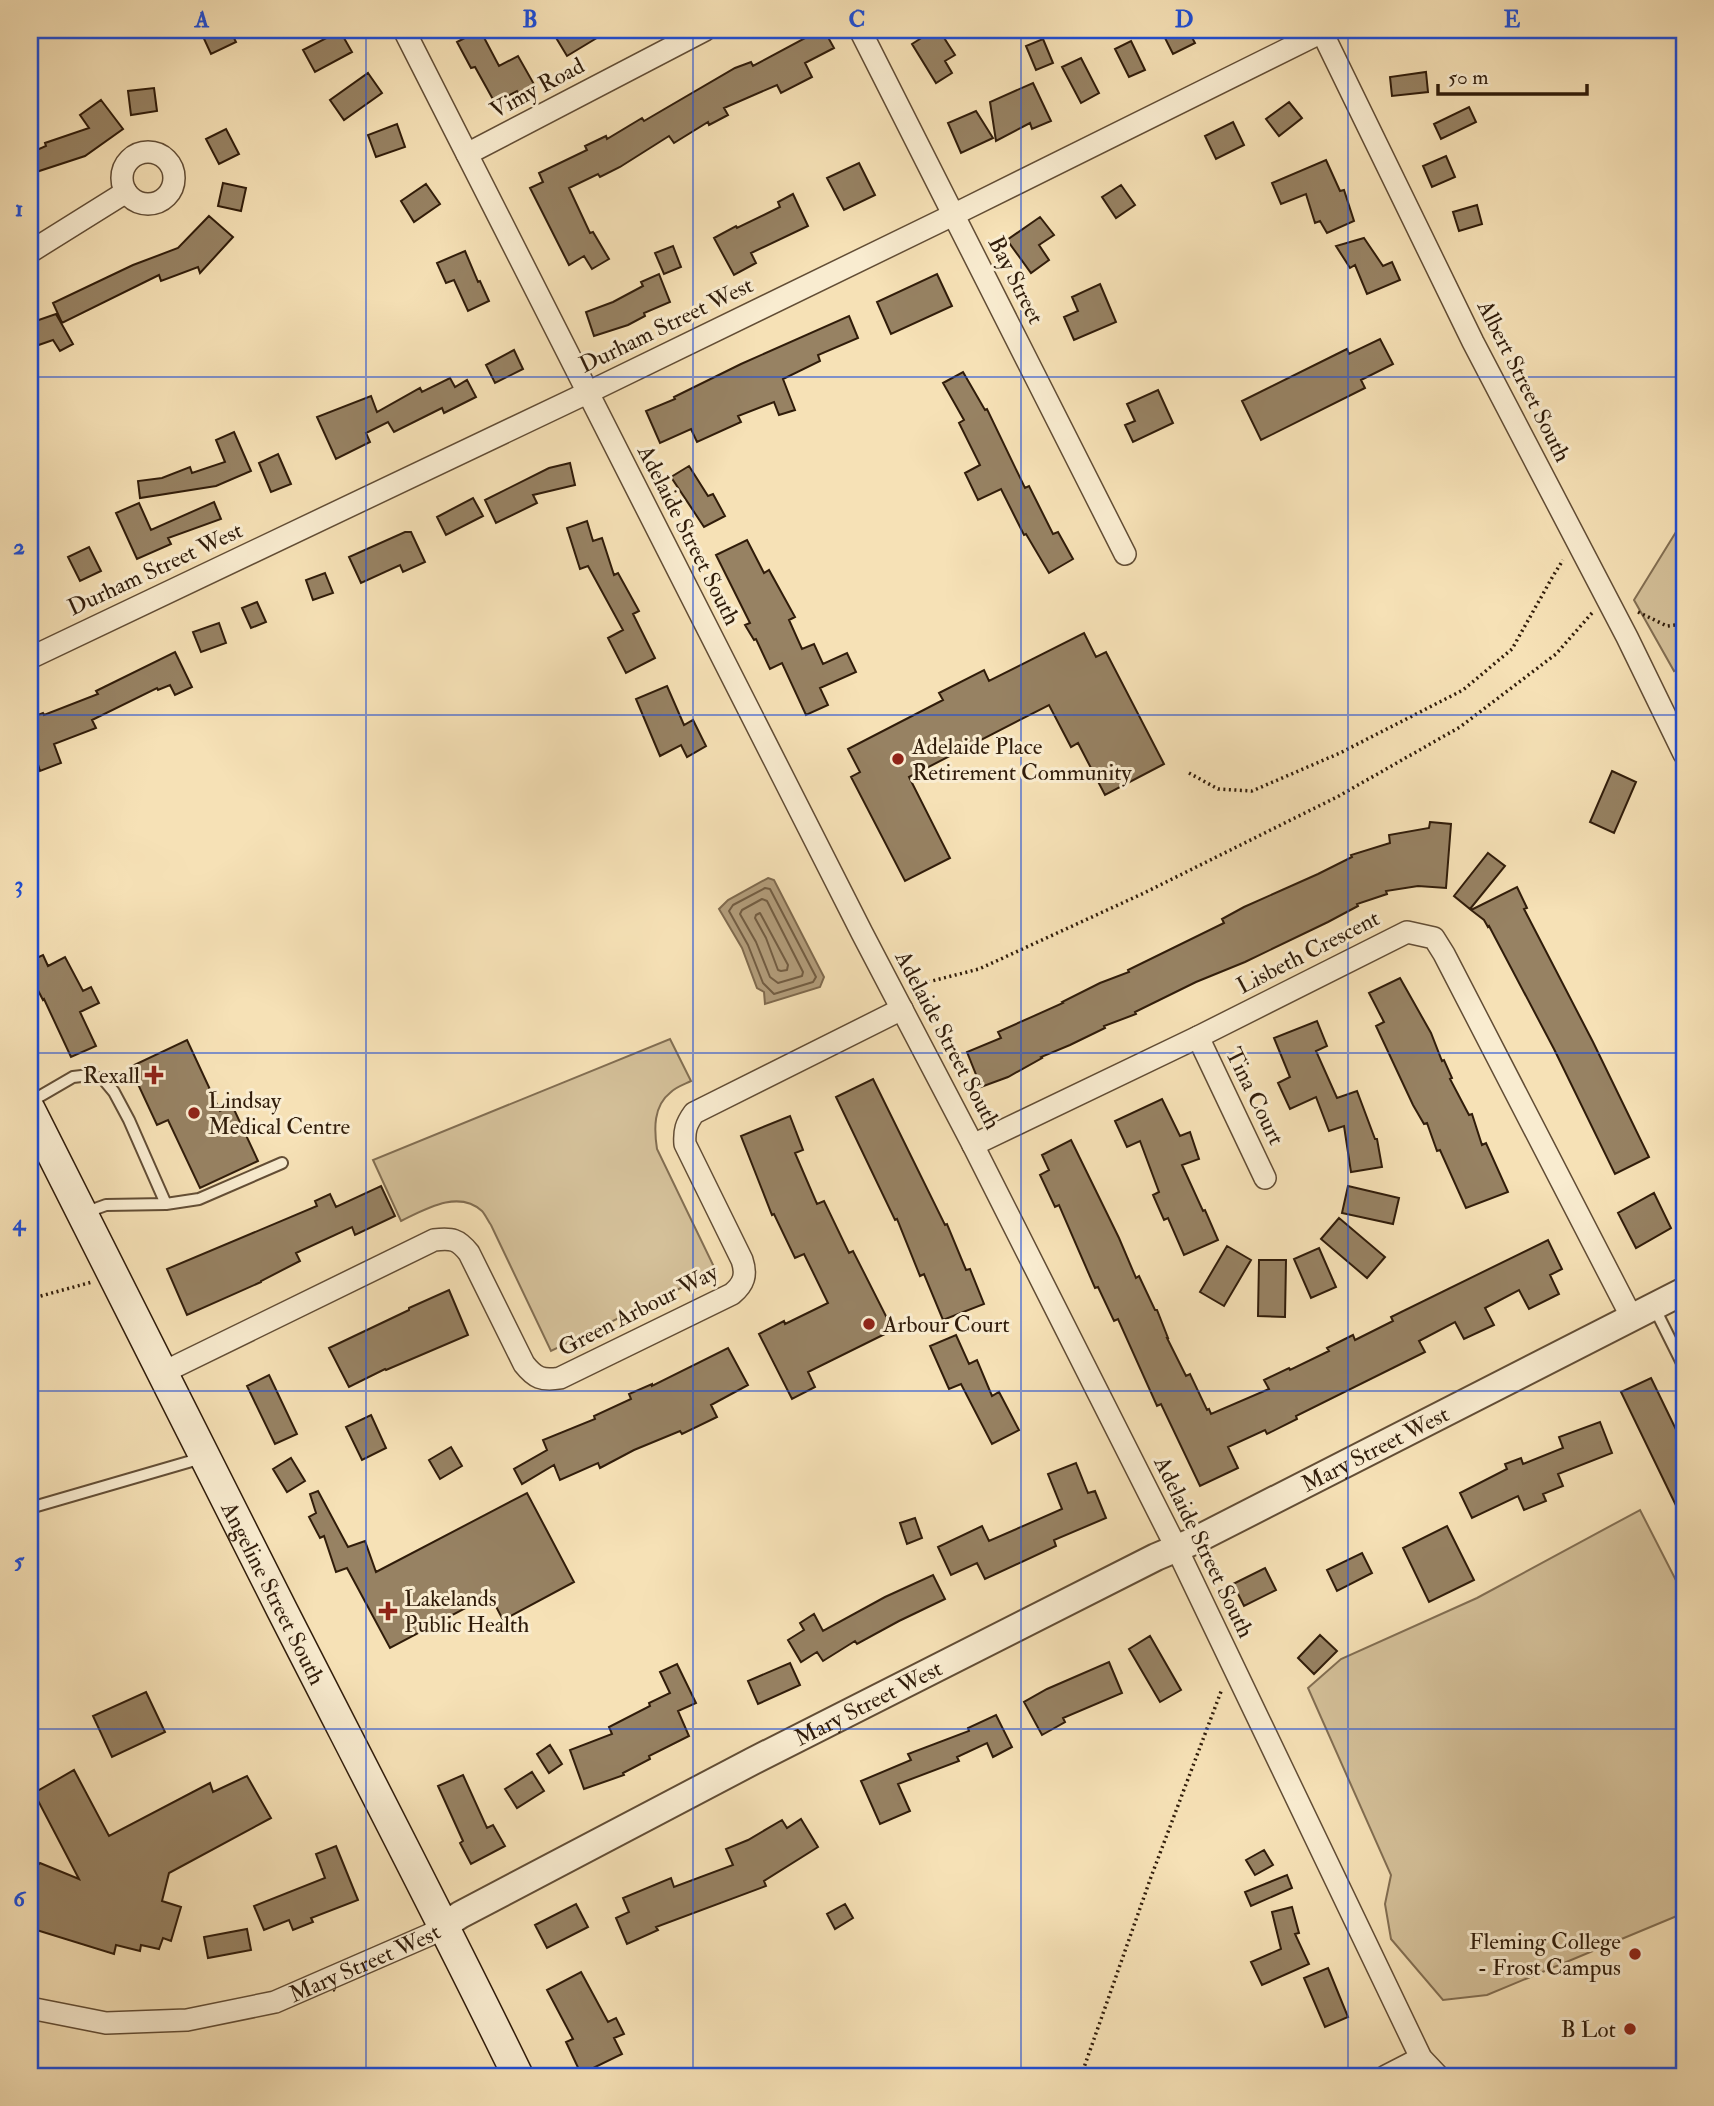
<svg xmlns="http://www.w3.org/2000/svg" width="1714" height="2106" viewBox="0 0 1714 2106" font-family="'IM FELL Double Pica',serif">
<rect width="100%" height="100%" fill="#f6e1b6"/>
<filter id="stains"><feTurbulence type="fractalNoise" baseFrequency=".00286" numOctaves="4"/><feColorMatrix values="0 0 0 0 .2 0 0 0 0 .09 0 0 0 0 .02 0 0 0 .5 -.17"/></filter>
<radialGradient id="worn" r=".72"><stop offset=".6" stop-color="#630" stop-opacity="0"/><stop offset="1" stop-color="#630" stop-opacity=".3"/></radialGradient>
<path fill="#d4c099" stroke="#826e52" stroke-width="2" d="M1684 519V665L1674 671 1634 600Z
M670 1039 691 1081C685 1084 676 1087 671 1092 653 1106 654 1129 657 1149L716 1271 551 1351 491 1225C488 1221 485 1214 482 1211 458 1189 424 1210 401 1221L373 1160Z
M1640 1510 1684 1596V1913L1487 1995 1443 2000 1391 1939 1385 1904 1391 1875 1308 1688 1341 1659 1477 1598Z"/>
<path fill="#b39e7c" stroke="#7f6a4e" stroke-width="2" d="M768 878 774 880 824 977 820 987 765 1004 764 992 757 988 742 948 719 909 728 900Z"/>
<g fill="none" stroke-linecap="round" stroke-linejoin="round">
<path stroke="#725d43" stroke-width="2" d="M765 888 770 889 816 977 813 982 774 994 763 983 748 945 729 911 733 905Z
M762 899 767 901 803 972 802 976 778 983 770 977 756 942 740 914 742 910Z
M760 913 788 965 787 970 781 971 778 970 766 938 755 918 756 915Z"/>
</g>
<path fill="#978263" stroke="#301c0a" stroke-width="2" d="M200 30H230L236 42 211 54Z
M480 30 499 66 518 56 535 86 519 95 517 91 495 103 475 67 471 68 457 42Z
M565 30H610L567 56 555 36Z
M820 30H824L834 48 805 63 812 77 781 93 777 85 724 108 728 115 709 125 708 122 674 143 669 136 620 167 600 177 598 174 569 188 590 233 593 232 609 259 592 269 584 256 569 265 530 188 543 182 539 173 587 150 585 146 606 136 607 139 642 118 644 121 735 68 751 62 753 66Z
M934 30H939L955 55 945 61 952 73 936 83 912 44Z
M1161 30H1188L1195 43 1173 54Z
M340 31 352 52 315 72 303 50Z
M1043 39 1053 63 1036 70 1026 46Z
M1131 41 1145 70 1129 77 1115 49Z
M1081 58 1099 93 1081 103 1062 67Z
M1426 72 1428 92 1392 96 1390 77Z
M368 73 382 93 344 120 330 100Z
M1033 83 1051 121 1032 129 1030 123 996 141 990 102Z
M154 88 157 111 131 115 128 91Z
M101 100 123 129 85 156 30 174V153L46 146 45 143 89 128 80 115Z
M1289 102 1302 118 1279 136 1266 119Z
M1469 107 1476 122 1441 139 1434 124Z
M976 111 993 138 961 153 948 123Z
M1233 122 1244 145 1216 159 1205 136Z
M397 124 405 147 376 157 368 135Z
M226 129 239 154 219 164 206 139Z
M1446 156 1455 177 1432 187 1423 166Z
M1326 160 1340 191 1344 190 1354 221 1327 233 1320 221 1315 223 1306 194 1281 204 1272 183Z
M859 163 875 195 844 210 827 178Z
M223 183 246 188 241 211 218 206Z
M426 184 440 204 414 222 401 201Z
M1121 185 1135 205 1116 218 1102 197Z
M793 194 808 226 751 253 756 263 734 275 714 238 736 226 737 228 780 207 778 202Z
M1477 205 1482 224 1459 231 1453 212Z
M209 216 233 237 200 273 198 267 161 281 159 275 62 323 53 303 133 265 178 248Z
M1040 217 1054 235 1039 245 1049 260 1031 273 1007 240Z
M1364 238 1383 266 1392 262 1400 280 1367 294 1355 265 1350 268 1336 246Z
M673 246 681 267 664 274 655 253Z
M465 251 478 282 480 281 489 301 468 311 454 280 446 283 437 263Z
M659 274 670 302 644 313 645 316 628 325 594 336 586 312 613 302 643 286 641 282Z
M937 274 952 306 891 334 877 302Z
M1100 284 1116 322 1074 340 1064 317 1078 311 1072 297Z
M56 314 73 344 60 351 53 340 30 348V323Z
M849 316 858 338 818 355 820 361 783 379 795 410 779 415 774 402 738 416 741 422 697 442 691 429 660 443 646 411 675 399 674 397 741 364Z
M1380 339 1393 364 1361 380 1365 388 1261 440 1242 401 1347 349 1349 354Z
M514 350 523 369 495 383 486 365Z
M963 372 985 410 987 409 1025 488 1029 486 1053 534 1058 532 1073 559 1049 573 1026 534 1024 535 1001 489 978 500 965 473 980 465 959 423 964 420 943 383Z
M450 378 455 387 467 380 476 397 444 413 442 408 394 432 388 422 366 433 370 442 336 459 317 417 371 396 377 412 420 388 422 392Z
M1158 390 1173 423 1133 442 1125 425 1135 421 1127 404Z
M234 432 251 471 216 486 140 498 138 481 162 478 190 467 192 473 225 462 216 440Z
M278 454 291 484 271 492 259 463Z
M570 463 575 485 533 495 537 503 496 523 485 500 549 468Z
M689 466 708 496 713 494 725 516 704 527 671 477Z
M473 498 483 516 446 535 437 517Z
M214 502 221 519 168 538 171 544 137 559 116 513 139 503 151 530Z
M587 521 593 541 602 538 614 575 618 573 639 611 633 614 655 658 626 673 608 638 623 630 588 566 580 569 567 528Z
M405 532H411L425 562 403 572 400 565 361 583 349 557Z
M747 540 764 573 769 570 795 617 789 620 802 649 814 644 823 664 847 653 856 672 820 688 828 705 806 715 782 663 770 669 756 639 754 640 745 625 750 623 716 555Z
M89 547 101 571 80 581 68 557Z
M325 573 333 593 313 600 306 580Z
M257 602 266 622 251 628 242 608Z
M219 623 226 643 201 652 193 632Z
M1084 633 1096 657 1106 652 1164 764 1105 795 1078 743 1071 747 1049 705 909 777 950 858 905 881 851 777 860 772 848 749 943 700 939 693 984 670 989 681Z
M175 652 192 687 175 695 170 685 158 690 157 688 92 720 96 728 54 744 61 763 40 771 35 755 30 757V718L43 713 44 715 98 694 96 691Z
M667 686 684 725 693 720 706 746 687 757 681 745 660 756 636 699Z
M1612 771 1636 782 1614 833 1590 822Z
M1430 822 1451 824 1446 888 1418 886 1386 891 1387 894 1357 904 1358 906 1328 922 1245 962 1196 982 1135 1012 1136 1014 1104 1026 1105 1028 1070 1045 1041 1057 1042 1058 1008 1077 981 1087 967 1052 1001 1038 998 1032 1063 1003 1062 1002 1100 983 1129 972 1128 970 1224 923 1222 919 1244 907 1318 874 1352 857 1351 855 1390 843 1389 835 1429 828Z
M1488 853 1505 866 1470 909 1454 896Z
M1517 887 1527 908 1524 909 1593 1042 1649 1157 1615 1174 1554 1049 1489 926 1488 927 1484 920 1471 910Z
M43 955 48 966 65 957 83 991 91 987 99 1003 80 1012 96 1046 71 1057 44 999 43 1000 30 975V961Z
M1400 978 1431 1033 1442 1061 1444 1060 1452 1078 1450 1079 1469 1115 1472 1114 1482 1145 1486 1143 1508 1192 1466 1208 1440 1150 1437 1151 1427 1123 1424 1124 1413 1105 1376 1026 1384 1022 1369 993Z
M1317 1021 1327 1046 1316 1051 1337 1098 1357 1091 1375 1139H1377L1382 1167 1351 1172 1344 1126 1329 1131 1316 1097 1290 1109 1278 1083 1290 1077 1274 1038Z
M187 1040 220 1111 232 1105 258 1161 200 1188 168 1120 157 1125 130 1067Z
M873 1079 945 1225 947 1224 966 1270 970 1269 984 1304 943 1320 924 1274 920 1276 897 1219 895 1220 836 1097Z
M1162 1099 1180 1136 1190 1132 1199 1159 1182 1165 1203 1211 1205 1210 1218 1240 1184 1255 1168 1218 1164 1220 1153 1195 1159 1192 1140 1141 1127 1147 1115 1121Z
M790 1116 803 1150 795 1153 817 1204 824 1201 849 1253 853 1251 893 1330 808 1372 815 1387 792 1399 759 1334 784 1321 785 1324 828 1303 804 1254 795 1258 774 1214 772 1215 741 1136Z
M1071 1140 1119 1238 1136 1278 1139 1276 1155 1310H1157L1168 1338H1167L1186 1376 1190 1374 1207 1410 1209 1409 1211 1414 1269 1389 1264 1380 1289 1368 1290 1370 1329 1351 1327 1348 1353 1335 1355 1340 1393 1321 1391 1317 1548 1240 1562 1269 1550 1275 1559 1294 1529 1309 1519 1290 1485 1308 1494 1325 1464 1339 1455 1322 1419 1341 1425 1352 1296 1416 1297 1419 1267 1434 1265 1430 1228 1447 1238 1468 1200 1486 1161 1404 1157 1406 1118 1319 1114 1321 1098 1287 1095 1288 1059 1205 1055 1207 1040 1175 1049 1170 1042 1155Z
M381 1186 395 1216 355 1235 352 1227 296 1253 300 1261 261 1281V1282L187 1315 167 1269 317 1206 315 1201 330 1194 336 1207Z
M1348 1186 1399 1198 1393 1224 1342 1213Z
M1654 1193 1671 1228 1636 1248 1618 1213Z
M1339 1218 1385 1257 1367 1278 1321 1239Z
M1227 1246 1251 1260 1224 1306 1200 1292Z
M1319 1248 1336 1287 1311 1298 1294 1259Z
M1259 1260H1286L1285 1317 1258 1316Z
M449 1290 468 1335 386 1370 385 1369 349 1387 329 1348 409 1310V1308Z
M956 1335 969 1364 977 1360 992 1396 999 1392 1019 1430 992 1444 961 1384 949 1389 930 1346Z
M728 1348 748 1385 711 1405 717 1417 682 1434 680 1431 634 1450 600 1468 598 1463 560 1480 554 1465 522 1484 514 1469 547 1450 543 1440 595 1419 594 1416 631 1399 629 1394 652 1384V1386Z
M269 1375 297 1434 275 1444 247 1386Z
M1651 1378 1684 1446V1522L1621 1392Z
M371 1415 386 1448 362 1460 346 1427Z
M1600 1422 1612 1453 1558 1474 1563 1486 1543 1494 1546 1501 1524 1510 1518 1496 1472 1518 1460 1493 1507 1469 1505 1464 1521 1458 1523 1464 1563 1448 1559 1437Z
M451 1447 462 1466 440 1479 429 1460Z
M291 1458 305 1481 287 1492 273 1469Z
M1076 1463 1088 1493 1095 1491 1106 1518 1054 1540 1056 1546 985 1579 977 1563 951 1575 938 1547 982 1526 989 1541 1062 1509 1048 1474Z
M318 1491 348 1547 365 1541 376 1572 527 1493 574 1582 503 1620 490 1595 390 1648 347 1568 336 1572 324 1536 320 1538 309 1517 316 1513 310 1494Z
M915 1518 922 1538 907 1544 900 1523Z
M1447 1526 1474 1580 1429 1602 1403 1548Z
M1362 1553 1372 1573 1337 1591 1327 1570Z
M1265 1568 1276 1590 1244 1606 1233 1584Z
M933 1575 945 1599 899 1621 857 1644 855 1641 823 1661 817 1652 801 1662 788 1640 804 1630 800 1623 814 1614 823 1631 885 1597Z
M1320 1635 1337 1651 1314 1674 1298 1658Z
M1150 1636 1181 1690 1160 1702 1129 1649Z
M1109 1662 1122 1693 1063 1718 1065 1722 1042 1735 1024 1702 1047 1689Z
M790 1663 800 1685 758 1704 748 1681Z
M677 1664 696 1703 678 1711 689 1736 649 1756 650 1759 623 1773 624 1775 584 1789 570 1750 612 1734 609 1727 650 1706 649 1703 670 1693 660 1672Z
M146 1692 165 1732 112 1757 93 1716Z
M996 1715 1012 1747 993 1757 987 1743 957 1757 959 1761 898 1784 910 1811 880 1824 861 1781 911 1760 908 1754 969 1731 968 1728Z
M550 1745 562 1764 549 1773 537 1754Z
M74 1770 109 1836 210 1783 213 1792 247 1776 271 1818 169 1873 162 1901 181 1907 171 1941 163 1938 159 1949 141 1945 140 1951 116 1945 114 1954 30 1928V1866L35 1868 40 1863 79 1879 34 1793Z
M532 1772 544 1791 517 1808 505 1789Z
M463 1775 487 1828 493 1825 505 1846 471 1864 460 1843 463 1841 438 1786Z
M801 1819 818 1847 764 1881 766 1886 656 1927 658 1930 627 1944 616 1918 629 1912 623 1898 671 1878 674 1887 733 1865 726 1849 748 1840 782 1820 787 1828Z
M336 1846 358 1900 311 1918 313 1922 293 1930 289 1920 264 1930 254 1906 325 1878 316 1854Z
M1264 1850 1273 1865 1255 1875 1246 1860Z
M1287 1875 1292 1888 1251 1906 1245 1892Z
M576 1904 588 1927 547 1948 535 1925Z
M845 1904 853 1918 835 1929 827 1914Z
M1292 1907 1299 1933 1295 1934 1309 1964 1262 1985 1251 1962 1281 1949 1272 1912Z
M247 1929 251 1950 208 1958 204 1937Z
M1328 1968 1348 2017 1325 2027 1304 1978Z
M581 1972 608 2022 616 2018 624 2034 614 2038 622 2054 581 2074 566 2042 573 2039 547 1990Z"/>
<g fill="none" stroke-linecap="round" stroke-linejoin="round">
<g stroke="#624d35" stroke-width="14">
<path id="service" d="M30 1102 73 1077 90 1075 104 1080 114 1092 129 1120 166 1204
M84 1213 106 1205 166 1204 199 1199 282 1163
M1654 1307 1684 1367
M30 1508 202 1458"/>
</g>
<g stroke="#624d35" stroke-width="24">
<g id="minor">
<path d="M404 30 862 933 973 1145 1177 1549 1421 2058 1438 2076"/>
<path d="M860 30 1125 554"/>
<path d="M1321 30 1473 342 1627 637 1684 754"/>
<circle cx="148" cy="178" r="26"/>
<path d="M467 154 705 30"/>
<path d="M30 252 126 192"/>
<path d="M30 658 587 393 953 215 1322 32"/>
<path d="M1198 1037 1265 1178"/>
<path d="M973 1145 1198 1037 1407 932 1434 938 1444 954 1632 1318"/>
<path d="M164 1372 434 1240C452 1238 458 1239 469 1253L524 1364C535 1378 542 1381 560 1378L732 1294C744 1284 747 1275 742 1260L685 1144C684 1131 686 1124 694 1113L902 1009"/>
<path id="s1" d="M30 2008 106 2023 187 2020 275 2002 429 1935 445 1925"/>
<path d="M1386 2076 1421 2058"/>
</g>
</g>
<g stroke="#624d35" stroke-width="30">
<g id="tertiary">
<path id="s2" d="M445 1925 460 1915 753 1761 1156 1557 1194 1541 1684 1291"/>
</g>
</g>
<g stroke="#301c0a" stroke-width="33">
<g id="secondary">
<path id="s3" d="M30 1110C115 1276 197 1444 282 1610 361 1765 442 1920 518 2076"/>
</g>
</g>
<path stroke="#301c0a" stroke-width="3.5" stroke-dasharray="2 3.5" stroke-linecap="butt" d="M1638 612 1667 626 1684 624
M1189 773 1218 789 1252 791 1340 753 1463 690 1512 649 1553 576 1563 560
M912 986 979 969 1144 893 1337 797 1460 727 1556 654 1592 613
M30 1299 92 1282
M1081 2076 1151 1877 1222 1689"/>
<use href="#service" stroke="#f9ecd0" stroke-width="10"/>
<use href="#minor" stroke="#f9ecd0" stroke-width="21"/>
<use href="#tertiary" stroke="#f9ecd0" stroke-width="26"/>
<use href="#secondary" stroke="#f9ecd0" stroke-width="30"/>
</g>
<path fill="none" stroke="#1d4ed8" stroke-width="2" stroke-opacity="0.55" d="M366 30V2076M693 30V2076M1021 30V2076M1348 30V2076M30 377H1684M30 715H1684M30 1053H1684M30 1391H1684M30 1729H1684"/>
<g fill="#8f2418" stroke="#f9ecd0" stroke-width="2.5">
<circle cx="898" cy="759" r="7"/>
<path d="M150.5 1064.5h7v7h7v7h-7v7h-7v-7h-7v-7h7z"/>
<circle cx="194" cy="1113" r="7"/>
<circle cx="869" cy="1324" r="7"/>
<path d="M384.5 1600.5h7v7h7v7h-7v7h-7v-7h-7v-7h7z"/>
<circle cx="1635" cy="1954" r="7"/>
<circle cx="1630" cy="2029" r="7"/>
</g>
<g text-anchor="middle" dominant-baseline="central" stroke-width="6" stroke-linejoin="round" paint-order="stroke">
<g font-size="23" fill="#301c0a" stroke="#f9ecd0">
<text transform="translate(537 88) rotate(-28)">Vimy Road</text>
<text transform="translate(1016 280) rotate(63)">Bay Street</text>
<text transform="translate(666 325) rotate(-26)">Durham Street West</text>
<text transform="translate(1524 381) rotate(63)">Albert Street South</text>
<text transform="translate(689 535) rotate(63)">Adelaide Street South</text>
<text transform="translate(155 569) rotate(-25)">Durham Street West</text>
<text transform="translate(1308 952) rotate(-27)">Lisbeth Crescent</text>
<text transform="translate(948 1040) rotate(62)">Adelaide Street South</text>
<text transform="translate(1255 1096) rotate(64)">Tina Court</text>
<text transform="translate(638 1310) rotate(-27)">Green Arbour Way</text>
<text stroke="none"><textPath href="#s2" startOffset="1045">Mary Street West</textPath></text>
<text transform="translate(1204 1547) rotate(64)">Adelaide Street South</text>
<text stroke="none"><textPath href="#s3" startOffset="541">Angeline Street South</textPath></text>
<text stroke="none"><textPath href="#s2" startOffset="478">Mary Street West</textPath></text>
<text stroke="none"><textPath href="#s1" startOffset="346">Mary Street West</textPath></text>
</g>
<g font-size="23" fill="#301c0a" stroke="#f9ecd0" text-anchor="start">
<text x="912" y="746">Adelaide Place<tspan x="912" dy="26">Retirement Community</tspan></text>
<text x="140" y="1075" text-anchor="end">Rexall</text>
<text x="208" y="1100">Lindsay<tspan x="208" dy="26">Medical Centre</tspan></text>
<text x="883" y="1324">Arbour Court</text>
<text x="404" y="1598">Lakelands<tspan x="404" dy="26">Public Health</tspan></text>
<text x="1621" y="1941" text-anchor="end">Fleming College<tspan x="1621" dy="26">- Frost Campus</tspan></text>
<text x="1616" y="2029" text-anchor="end">B Lot</text>
</g>
</g>
<rect width="1714" height="2106" fill="none" stroke="#f6e1b6" stroke-width="77"/>
<path d="M1438 84v10h149v-10" fill="none" stroke="#301c0a" stroke-width="3.5"/>
<text x="1448" y="84" font-size="21" fill="#301c0a" stroke="#f9ecd0" stroke-width="5" paint-order="stroke">50 m</text>
<rect x="38" y="38" width="1638" height="2030" fill="none" stroke="#1d4ed8" stroke-width="2.5"/>
<g font-size="23" text-anchor="middle" font-weight="bold" fill="#1d4ed8">
<text x="202" y="27">A</text>
<text x="530" y="27">B</text>
<text x="857" y="27">C</text>
<text x="1184" y="27">D</text>
<text x="1512" y="27">E</text>
<text x="19" y="216">1</text>
<text x="19" y="554">2</text>
<text x="19" y="892">3</text>
<text x="19" y="1230">4</text>
<text x="19" y="1568">5</text>
<text x="19" y="1906">6</text>
</g>
<rect width="100%" height="100%" filter="url(#stains)"/>
<rect width="100%" height="100%" fill="url(#worn)"/>
</svg>
